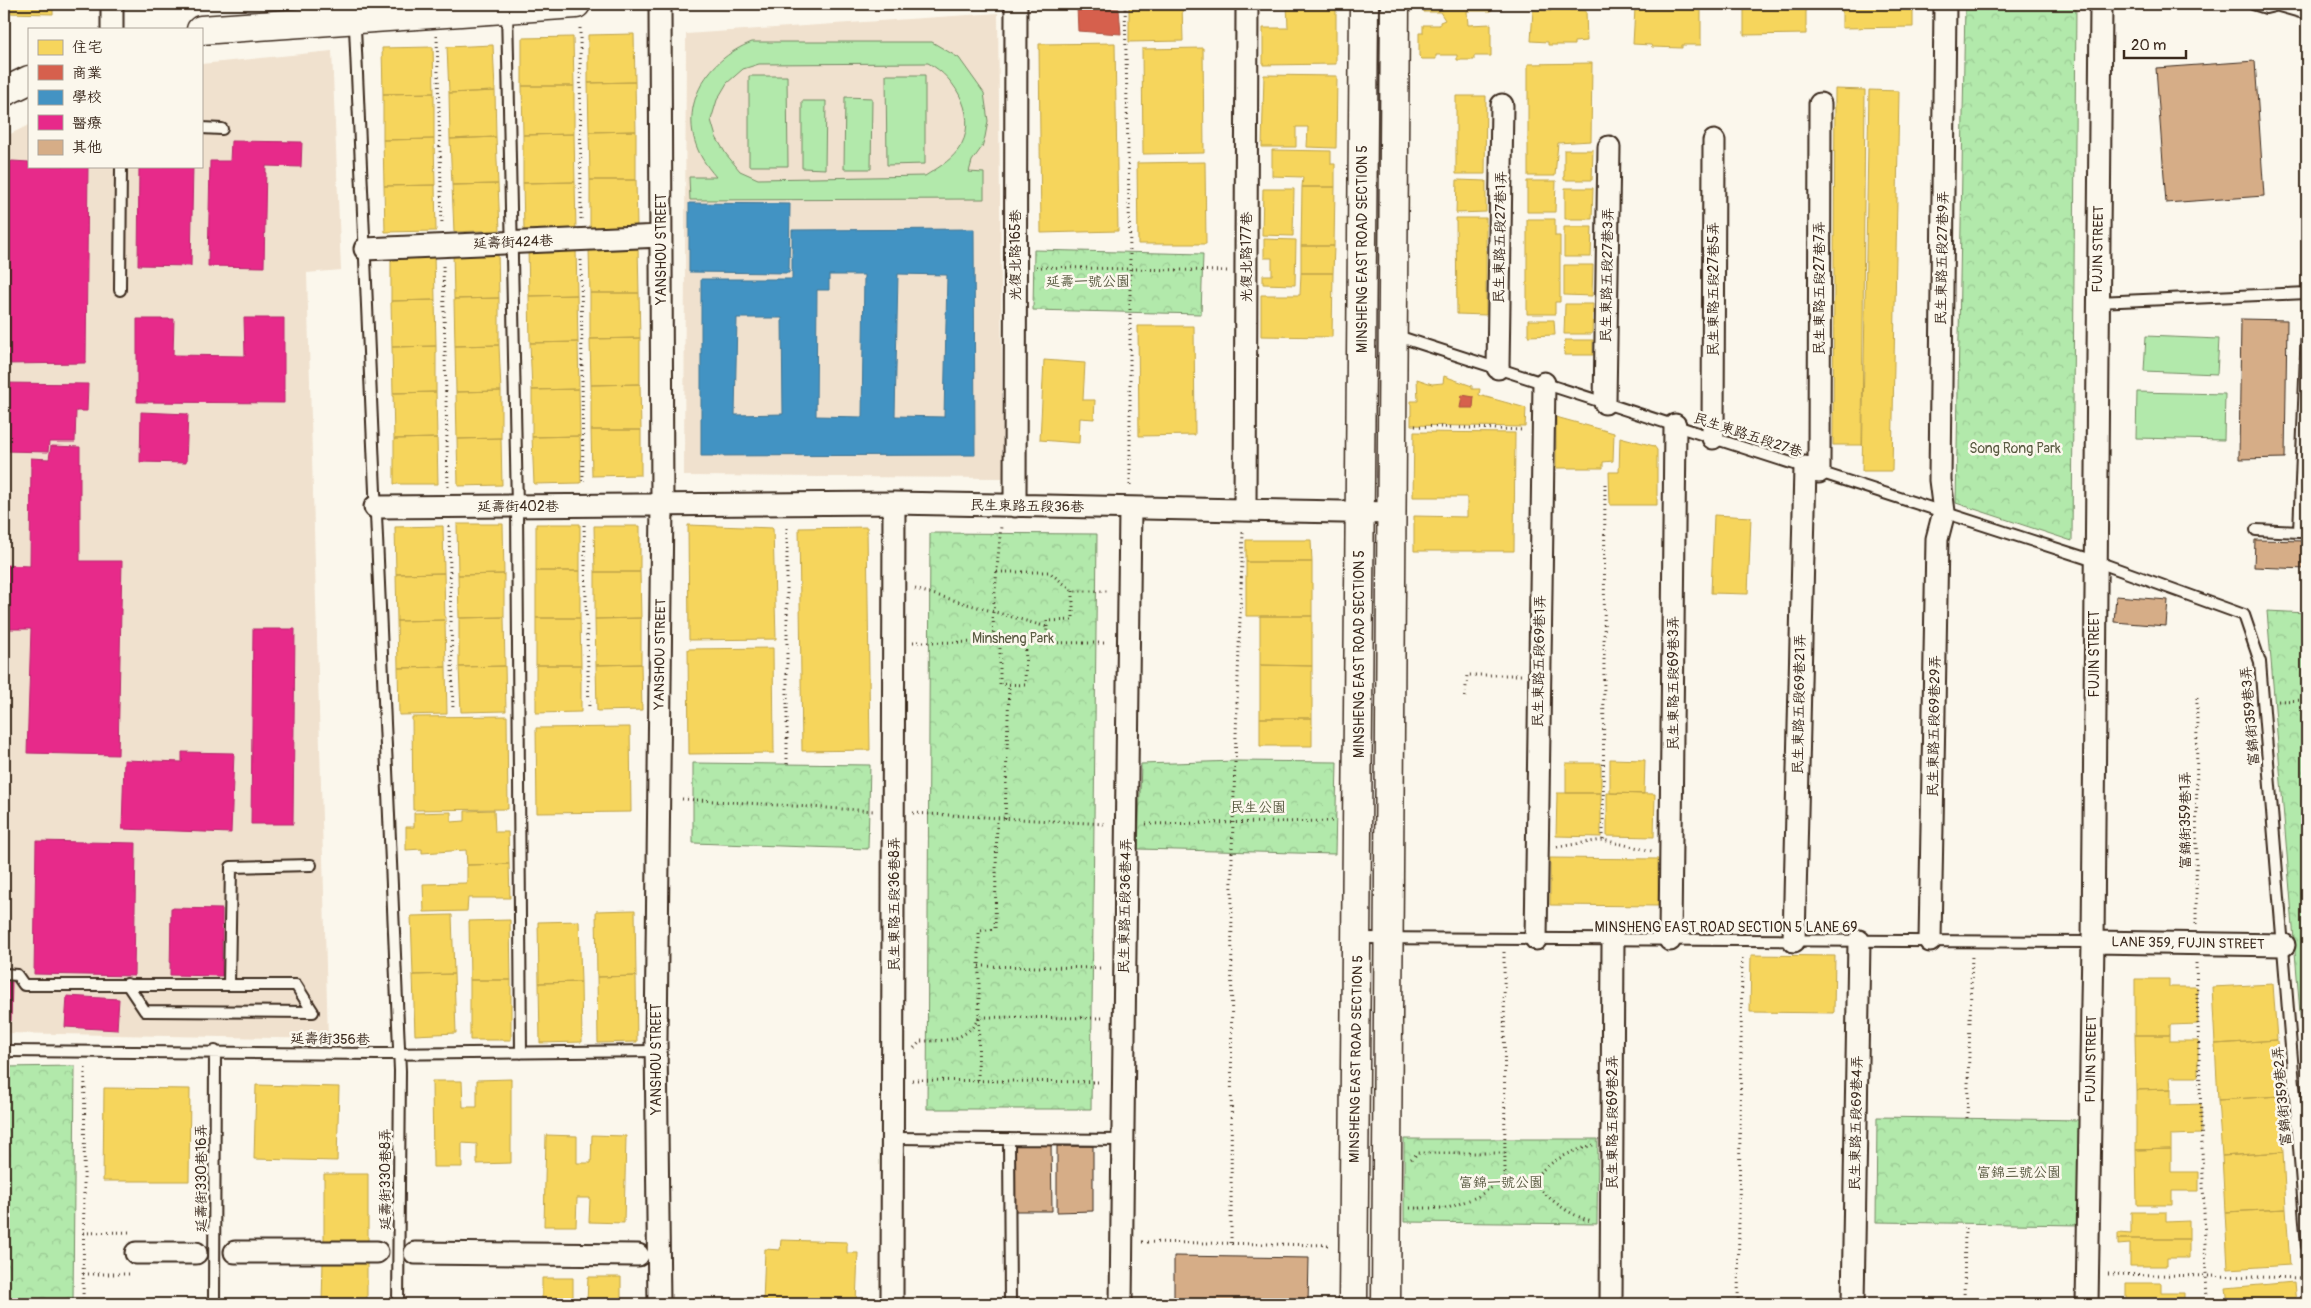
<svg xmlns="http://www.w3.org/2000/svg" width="2311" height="1308" viewBox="0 0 2311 1308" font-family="Pangolin,'LXGW WenKai TC',sans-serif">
<defs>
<pattern id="park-crowns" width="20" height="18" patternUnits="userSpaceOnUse" patternTransform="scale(1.25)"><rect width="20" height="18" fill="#b2e9ab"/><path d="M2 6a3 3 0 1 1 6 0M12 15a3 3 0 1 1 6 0" fill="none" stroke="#9ac893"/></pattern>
</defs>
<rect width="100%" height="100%" fill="#fbf7ec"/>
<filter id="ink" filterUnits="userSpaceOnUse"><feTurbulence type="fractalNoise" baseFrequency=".02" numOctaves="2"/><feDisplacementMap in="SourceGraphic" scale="10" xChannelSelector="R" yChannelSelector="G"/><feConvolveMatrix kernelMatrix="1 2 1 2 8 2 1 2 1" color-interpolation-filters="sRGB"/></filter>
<g filter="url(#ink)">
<path fill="#f0e1ce" d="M998 13 1003 478 684 476 686 34Z
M332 51 341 270 307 273 328 1039 4 1033V137L29 125V166H201V64Z"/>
<path fill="url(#park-crowns)" stroke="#768a64" d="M1965 4H2076L2072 541 1956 503Z
M1034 250 1203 254 1201 314 1033 310Z
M930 533 1097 534 1091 1109H927Z
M2267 611 2307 613V1098Z
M1237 761 1337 762 1335 854 1138 849 1141 764Z
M693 763 870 765 868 849 693 843Z
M75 1066 73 1304H4V1067Z
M1877 1117 2082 1120 2081 1225 1876 1222Z
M1404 1139H1598L1597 1224 1404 1222Z"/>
<path fill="#b2e9ab" stroke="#768a64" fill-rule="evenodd" d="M752 42H932L959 58 984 93 988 121 985 137 982 147 972 161 969 172 984 173V199L690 200 689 177H716C711 171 706 165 702 158 675 110 705 60 752 42ZM928 63C957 78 980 120 958 150 949 162 936 169 925 176L758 179 740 171 726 154 716 137 711 120 717 100 727 83 743 69 759 64Z
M886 75H925V164L887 165Z
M749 76H787L788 166H749Z
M845 97 872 98 871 169H844Z
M802 101H826L825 169 802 168Z
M2146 336 2219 339 2217 374 2144 371Z
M2137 392 2225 394 2224 440 2136 438Z"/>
<path fill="#f6d55c" stroke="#bea249" d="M4 4H53V14L7 13V31H4Z
M1129 4H1182L1183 41 1129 42Z
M1287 4H1336V64L1263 65V28H1288Z
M1424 4H1491V11H1467L1468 25 1491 24V56H1474V60H1457V55H1436V59H1422L1419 56V33H1423V25H1440V22L1445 20 1440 12H1424Z
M1551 4H1570V10L1586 11 1587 41 1574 42V45H1548V42L1531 41 1533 10 1551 11Z
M1652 4 1701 6V45H1682V48L1652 47 1651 45 1633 44 1635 8H1651Z
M1744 4H1806V34L1744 35Z
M1842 4H1913V27L1842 28Z
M634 34 635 82 588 83V35Z
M573 37 574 86H522V38Z
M1115 43 1118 231 1041 233 1039 44Z
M493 45 495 91 449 93 447 47Z
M433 47 434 93 383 94 382 48Z
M1203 48 1204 153 1143 154 1142 49Z
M1592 63 1591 141 1558 143 1555 176H1528V64Z
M1264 75 1337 76 1336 148 1307 147 1308 127H1296V147H1262Z
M635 82 636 131 589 132 588 83Z
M522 86H574V134L523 135Z
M1835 89 1865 90 1862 445H1833Z
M1869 90 1899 91 1892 471H1862Z
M495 91 496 137 450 139 449 93Z
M434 93V139L383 140V94Z
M1456 96H1486L1485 174H1456Z
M636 131V180H590L589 132Z
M574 134 575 182 523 183V135Z
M496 137 498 184 452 185 450 139Z
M434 139 435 185 384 186 383 140Z
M1272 150 1331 151V164H1335V187H1302L1303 177 1272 176Z
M1564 150H1593L1592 180H1564Z
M1205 162 1206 244H1138L1137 163Z
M590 180H636L637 228 590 229Z
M1457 180 1486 181V212L1456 213Z
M1527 181H1556L1555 212H1527Z
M575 182 576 230 524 231 523 183Z
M498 184 500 230 454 232 452 185Z
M435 185 436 231 385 232 384 186Z
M1302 187H1335L1334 246H1301Z
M1565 188H1593L1592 219H1565Z
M1263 189H1294L1293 236 1262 235Z
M1456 218H1486V315L1457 314Z
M1527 219H1555V236H1560V302H1555V314H1527Z
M1564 227H1592L1591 257H1564Z
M1264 239 1296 240 1295 285 1263 284V275H1272V258H1264Z
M1301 246H1334L1333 273H1301Z
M638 247 639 293H590L589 248Z
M576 248 577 295 529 296 528 249Z
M498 251 499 298 454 299 453 252Z
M434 254 435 300 391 301V255Z
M1564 265H1593L1592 296 1564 295Z
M1301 273H1333L1332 337 1261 336V295H1300Z
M590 293H639L640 338 590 339Z
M577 295 578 342 530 343 529 296Z
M499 298V345L455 346 454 299Z
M435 300 436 346 392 347 391 301Z
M1565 304H1593L1592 334H1564Z
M1528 320H1554L1555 335 1528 336Z
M1138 326H1194L1195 435 1139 436Z
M640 338V384L591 385 590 339Z
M1565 340H1593V355H1564Z
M578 342 579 389 532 390 530 343Z
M499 345 501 391 456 392 455 346Z
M436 346V392L393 393 392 347Z
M1044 360 1085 363 1083 400H1095L1094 419 1080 418 1079 443 1040 440Z
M1444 376 1472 386V389H1480L1479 395 1526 408 1525 427 1411 425V401H1418L1417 379 1432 384 1443 383Z
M640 384 641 430H591V385Z
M579 389 580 436 532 437V390Z
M501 391V438L457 439 456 392Z
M436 392 437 438 394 439 393 393Z
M1556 417 1614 433 1613 461 1603 462V468H1556Z
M591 430H641V475L592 476Z
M1414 432 1515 433 1514 551H1414V516L1467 517V497H1413Z
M580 436 581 483 534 484 532 437Z
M1620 437 1654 446 1657 450V505H1610L1609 472H1619Z
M437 438 438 484H394V439Z
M501 438 502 485 458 486 457 439Z
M1714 515 1751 517 1748 594 1711 593Z
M457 524H503L504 574 458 575Z
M536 524H580V571H536Z
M688 525 773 528 776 639 689 640Z
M443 526 444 573 396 574 395 527Z
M594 526H640V572H595Z
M867 527 870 750 802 751 799 528Z
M1246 540H1311L1312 562H1246Z
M1246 562H1312V616H1246Z
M536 571H580V618H536Z
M595 572H640L641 618 595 619Z
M444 573 445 620 397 621 396 574Z
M504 574V617L459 618 458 575Z
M1260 616H1312V666L1260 665Z
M504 617 505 666 459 667V618Z
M536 618H580L581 665H536Z
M641 618V664L596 665 595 619Z
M445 620 446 667 398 668 397 621Z
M773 648 774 753 689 754 688 649Z
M641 664 642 710 597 711 596 665Z
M536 665H581V712L536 713Z
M1260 665 1312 666V718H1260Z
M505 666 506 711 461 712 459 667Z
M446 667 447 714 399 715 398 668Z
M507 716 508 809 413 810 412 717Z
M1260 718H1312V746H1260Z
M630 727 631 812 537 813 536 728Z
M1610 759 1645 760 1644 794 1610 793Z
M1566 763H1601V793H1566Z
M1557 793H1601V837L1556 836Z
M1607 793 1655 794 1654 837 1607 836Z
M494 810 495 832H508L509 864 467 865 466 850 422 853V849L406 850V827H414V813L451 812V822L465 821V811Z
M1550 858 1658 859V906L1550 905Z
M509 864 510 898H468L467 911 424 912 423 884 467 883V865Z
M635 910 636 976 597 977 596 911Z
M452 915 454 974 413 975 411 916Z
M510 920 511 980H470L469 921Z
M579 921 581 982 539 983 538 922Z
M1751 955 1835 956 1834 1013 1750 1012Z
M454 974 456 1033 415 1035 413 975Z
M636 976 637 1042 598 1043 597 977Z
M2135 979H2169V987H2197L2198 1024 2170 1025V1035H2135Z
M470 980H511V1040H470Z
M581 982 582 1042 540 1043 539 983Z
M2273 984 2277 1040 2215 1044 2212 987Z
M2135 1035H2170V1041H2198V1077H2170L2171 1089 2136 1090Z
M2277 1040 2280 1096 2218 1100 2215 1044Z
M511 1079V1163L477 1164V1144L462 1143V1167H433L432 1081H462L463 1107H477V1080Z
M256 1085 339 1087 337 1161 254 1159Z
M104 1088 190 1089 189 1181H103Z
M2171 1089V1105L2201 1104V1134L2171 1135V1149L2136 1150V1090Z
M2280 1096 2283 1152 2222 1156 2218 1100Z
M546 1135 577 1136V1163H591L592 1135 626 1136 624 1223 589 1222 590 1198H577L576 1226H544Z
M2171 1149V1172H2199V1191H2172V1205H2137L2136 1150Z
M2283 1152 2286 1209 2225 1212 2222 1156Z
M324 1174H368V1249H324Z
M2286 1209 2290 1265 2228 1269 2225 1212Z
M2131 1212H2166V1222L2189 1221V1239H2118V1233L2131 1234Z
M2118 1239H2189V1258H2167V1266H2130V1244L2118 1245Z
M781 1240 847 1242V1253H858L856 1304H763L765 1249 780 1250Z
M323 1261H367V1304H322Z
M588 1277H621V1304H587Z
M542 1278H573V1304H542Z
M2294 1282 2296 1304H2228L2226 1288Z
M2126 1283H2161V1293H2184V1304H2126Z"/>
<path fill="#d6604d" stroke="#a8503f" d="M1077 7 1119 9 1121 34 1078 31Z
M1462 395 1474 397 1473 408H1460Z"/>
<path fill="#4393c3" stroke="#417492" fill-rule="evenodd" d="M689 203 790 204 789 273 689 272Z
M974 229 975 455 701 456V279H792V230ZM898 274 947 275 944 417 895 416ZM829 275H864L862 417 816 416 817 290H829ZM737 318H782L783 414 735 415Z"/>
<path fill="#e7298a" stroke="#b3296a" d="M231 141 302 142 301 167 266 166 264 267 208 266 210 161H230Z
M12 161 29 162V166H88L86 363 4 364V166Z
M139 166H193L191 266 138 265Z
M244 318H284V403L137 402V319H174L173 355 245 356Z
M4 383 88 384 87 411H76L75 442H49L48 452 4 451Z
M141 412 188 414 186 463 140 462Z
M51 446 80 447V561H122L118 755 27 753 31 629H4V565L30 566 31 458 49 459Z
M253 629H295L293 824H251Z
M182 752 234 753 231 833 122 829 124 760 182 762Z
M36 841 136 843 134 976 34 974Z
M171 908 222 909V976L170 975Z
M4 982H12L11 1021H4Z
M67 996 119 999 117 1030 65 1027Z"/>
<path fill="#d6ad87" stroke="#3b2a1e" d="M2255 61 2264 196 2166 203 2156 68Z
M2307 99V127H2306L2304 100Z
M2241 319 2287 320 2285 458 2239 459Z
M2255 540 2307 541V569L2254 567Z
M2116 596 2168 600 2166 626 2114 622Z
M1012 1142H1051L1052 1211H1012Z
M1057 1146H1093V1211L1057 1212Z
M1174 1256 1309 1258 1308 1304H1174Z"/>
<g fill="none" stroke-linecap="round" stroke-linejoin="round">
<g stroke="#3b2a1e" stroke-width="14">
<path id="lane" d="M354 4 400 1071 398 1304
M2253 4 2266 8 2283 4
M2279 6 2307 14
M507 9 517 507 521 1053
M201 128 222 129
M120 290 121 166
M2097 302 2307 293
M2307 328 2299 532H2307
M1394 335 2095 561 2244 615 2260 662 2307 1246
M2256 530 2299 532
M1358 938 2093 942
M4 974 17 975 24 985H296L313 1012 145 1011 127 984
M229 985 231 867 311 865
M4 1051 379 1054 656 1051
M894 1138 1123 1140
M1009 1139 1010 1304
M214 1304 215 1051"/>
</g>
<g stroke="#3b2a1e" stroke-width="25">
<path id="street" d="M112 29V4
M365 249 661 236
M1498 368 1502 105
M1605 403 1609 147
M1713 438 1714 141
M1819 472 1820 104
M1015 506 1016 4
M375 507 894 503 1393 513
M1245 510 1247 4
M1536 939 1544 383
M1670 940 1675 425
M1794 941 1805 467
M1930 941 1937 539 1944 512 1940 480 1945 4
M2093 942 2284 945
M235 1252H377
M136 1253H196
M415 1253 638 1255
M659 1304 656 1041 662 504 660 4
M892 1304 894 503
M1121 1304 1130 508
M1611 1304 1613 940
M1853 1304 1859 941
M2087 1304 2093 942 2101 4"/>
</g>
<g stroke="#3b2a1e" stroke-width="31">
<path id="secondary" d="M201 30 576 4
M4 92 29 80
M1353 1304 1364 4
M1386 1304 1395 4"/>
</g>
<path stroke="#3b2a1e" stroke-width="3" stroke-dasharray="1 4" stroke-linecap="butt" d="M1125 4 1130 252V485
M580 28 581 219
M437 36 442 225
M581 260 583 484
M443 266 448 487
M1036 267 1227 271
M1415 426 1524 430
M584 525 589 708
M449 526 453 711
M997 572H1049L1073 591H1108
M915 589 1047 627 1046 643
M1047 627V621L1073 620V591
M913 642 1107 643
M994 643 993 613 1001 526
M1000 643V684L1025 685 1026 643
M1465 697 1467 675H1521
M2278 701 2307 700
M787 764V523
M682 799 874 811
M913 813 1105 824
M1005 819 1009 684
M1146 824 1334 821
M1603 840 1605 482
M1557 847 1603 840 1652 851
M2196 924 2197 697
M1504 952 1505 1179 1531 1181C1550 1161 1566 1153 1593 1145
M2196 963 2207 1304
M979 966 1103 968
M914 1048 921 1041C946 1041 967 1041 979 1017V931L995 929 997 818
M912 1080 1101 1082
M978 1080 979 1017 1102 1018
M1967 1118 1972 955
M1411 1159 1418 1153H1505
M1531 1181C1549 1198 1567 1215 1592 1221
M1410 1208H1448L1477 1197 1505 1179
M83 1233 130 1232
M1142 1242 1331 1245
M1231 1243 1232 852 1243 531
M83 1274H130
M2108 1274 2307 1278
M83 1304 85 1066
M1738 1304 1742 955
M1964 1304 1965 1224"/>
<use href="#lane" stroke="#fbf7ec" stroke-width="10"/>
<use href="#street" stroke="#fbf7ec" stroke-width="21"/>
<use href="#secondary" stroke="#fbf7ec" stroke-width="28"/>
</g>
</g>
<g text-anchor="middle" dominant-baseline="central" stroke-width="5" stroke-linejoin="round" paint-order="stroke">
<g font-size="14" fill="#3b2a1e" stroke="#fbf7ec">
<text transform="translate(1500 237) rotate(-89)">民生東路五段27巷1弄</text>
<text transform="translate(513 242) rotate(-2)">延壽街424巷</text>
<text transform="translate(661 249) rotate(-90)">YANSHOU STREET</text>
<text transform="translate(1362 249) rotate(-90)">MINSHENG EAST ROAD SECTION 5</text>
<text transform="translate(2098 249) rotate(-89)">FUJIN STREET</text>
<text transform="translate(1015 255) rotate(-90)">光復北路165巷</text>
<text transform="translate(1246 257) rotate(-90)">光復北路177巷</text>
<text transform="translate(1942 258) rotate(-89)">民生東路五段27巷9弄</text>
<text transform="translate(1607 275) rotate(-89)">民生東路五段27巷3弄</text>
<text transform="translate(1819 288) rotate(-90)">民生東路五段27巷7弄</text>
<text transform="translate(1713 289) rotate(-90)">民生東路五段27巷5弄</text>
<text transform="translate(1748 435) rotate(18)">民生東路五段27巷</text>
<text x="518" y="506">延壽街402巷</text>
<text transform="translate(1027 506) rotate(1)">民生東路五段36巷</text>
<text transform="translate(660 654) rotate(-89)">YANSHOU STREET</text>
<text transform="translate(1359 654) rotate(-90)">MINSHENG EAST ROAD SECTION 5</text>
<text transform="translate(2094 654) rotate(-90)">FUJIN STREET</text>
<text transform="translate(1539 661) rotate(-89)">民生東路五段69巷1弄</text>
<text transform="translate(1673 683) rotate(-90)">民生東路五段69巷3弄</text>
<text transform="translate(1799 704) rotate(-89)">民生東路五段69巷21弄</text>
<text transform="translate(2250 716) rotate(-95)">富錦街359巷3弄</text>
<text transform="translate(1934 726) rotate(-89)">民生東路五段69巷29弄</text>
<text transform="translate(2185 820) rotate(-90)">富錦街359巷1弄</text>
<text transform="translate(894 904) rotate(-90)">民生東路五段36巷8弄</text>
<text transform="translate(1125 906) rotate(-89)">民生東路五段36巷4弄</text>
<text x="1726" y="927">MINSHENG EAST ROAD SECTION 5 LANE 69</text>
<text transform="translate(2188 943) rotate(1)">LANE 359, FUJIN STREET</text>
<text transform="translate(330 1039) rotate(1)">延壽街356巷</text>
<text transform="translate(656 1059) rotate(-90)">YANSHOU STREET</text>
<text transform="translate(1356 1059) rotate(-89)">MINSHENG EAST ROAD SECTION 5</text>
<text transform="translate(2091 1059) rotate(-89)">FUJIN STREET</text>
<text transform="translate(2282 1096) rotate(-95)">富錦街359巷2弄</text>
<text transform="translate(1612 1122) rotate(-90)">民生東路五段69巷2弄</text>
<text transform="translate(1856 1123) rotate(-89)">民生東路五段69巷4弄</text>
<text transform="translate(201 1178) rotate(-90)">延壽街330巷16弄</text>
<text transform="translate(385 1179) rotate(-90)">延壽街330巷8弄</text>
</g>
<g font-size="14" fill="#595a41" stroke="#fbf7ec">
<text x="1088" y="281">延壽一號公園</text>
<text x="2015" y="448">Song Rong Park</text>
<text x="1013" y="638">Minsheng Park</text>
<text x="1258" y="807">民生公園</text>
<text x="2019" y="1172">富錦三號公園</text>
<text x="1501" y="1182">富錦一號公園</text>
</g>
</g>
<rect width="2311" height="1308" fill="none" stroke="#fbf7ec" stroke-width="20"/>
<rect x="10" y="10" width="2291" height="1288" fill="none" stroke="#3b2a1e" stroke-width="2" filter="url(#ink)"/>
<rect x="28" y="28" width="175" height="140" fill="#fbf7ec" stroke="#aea59a"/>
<rect x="38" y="40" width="25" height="15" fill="#f6d55c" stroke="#aea59a"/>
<text x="72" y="52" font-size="15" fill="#3b2a1e">住宅</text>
<rect x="38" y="65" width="25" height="15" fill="#d6604d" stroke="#aea59a"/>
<text x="72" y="78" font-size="15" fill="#3b2a1e">商業</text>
<rect x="38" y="90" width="25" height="15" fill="#4393c3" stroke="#aea59a"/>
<text x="72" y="102" font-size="15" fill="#3b2a1e">學校</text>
<rect x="38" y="115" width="25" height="15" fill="#e7298a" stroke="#aea59a"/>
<text x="72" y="128" font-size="15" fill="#3b2a1e">醫療</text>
<rect x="38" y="140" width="25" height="15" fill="#d6ad87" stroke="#aea59a"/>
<text x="72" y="152" font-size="15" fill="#3b2a1e">其他</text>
<path d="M2124 50v8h62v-8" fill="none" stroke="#3b2a1e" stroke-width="2.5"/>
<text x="2131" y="50" font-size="15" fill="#3b2a1e" stroke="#fbf7ec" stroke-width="4" paint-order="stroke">20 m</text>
</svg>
